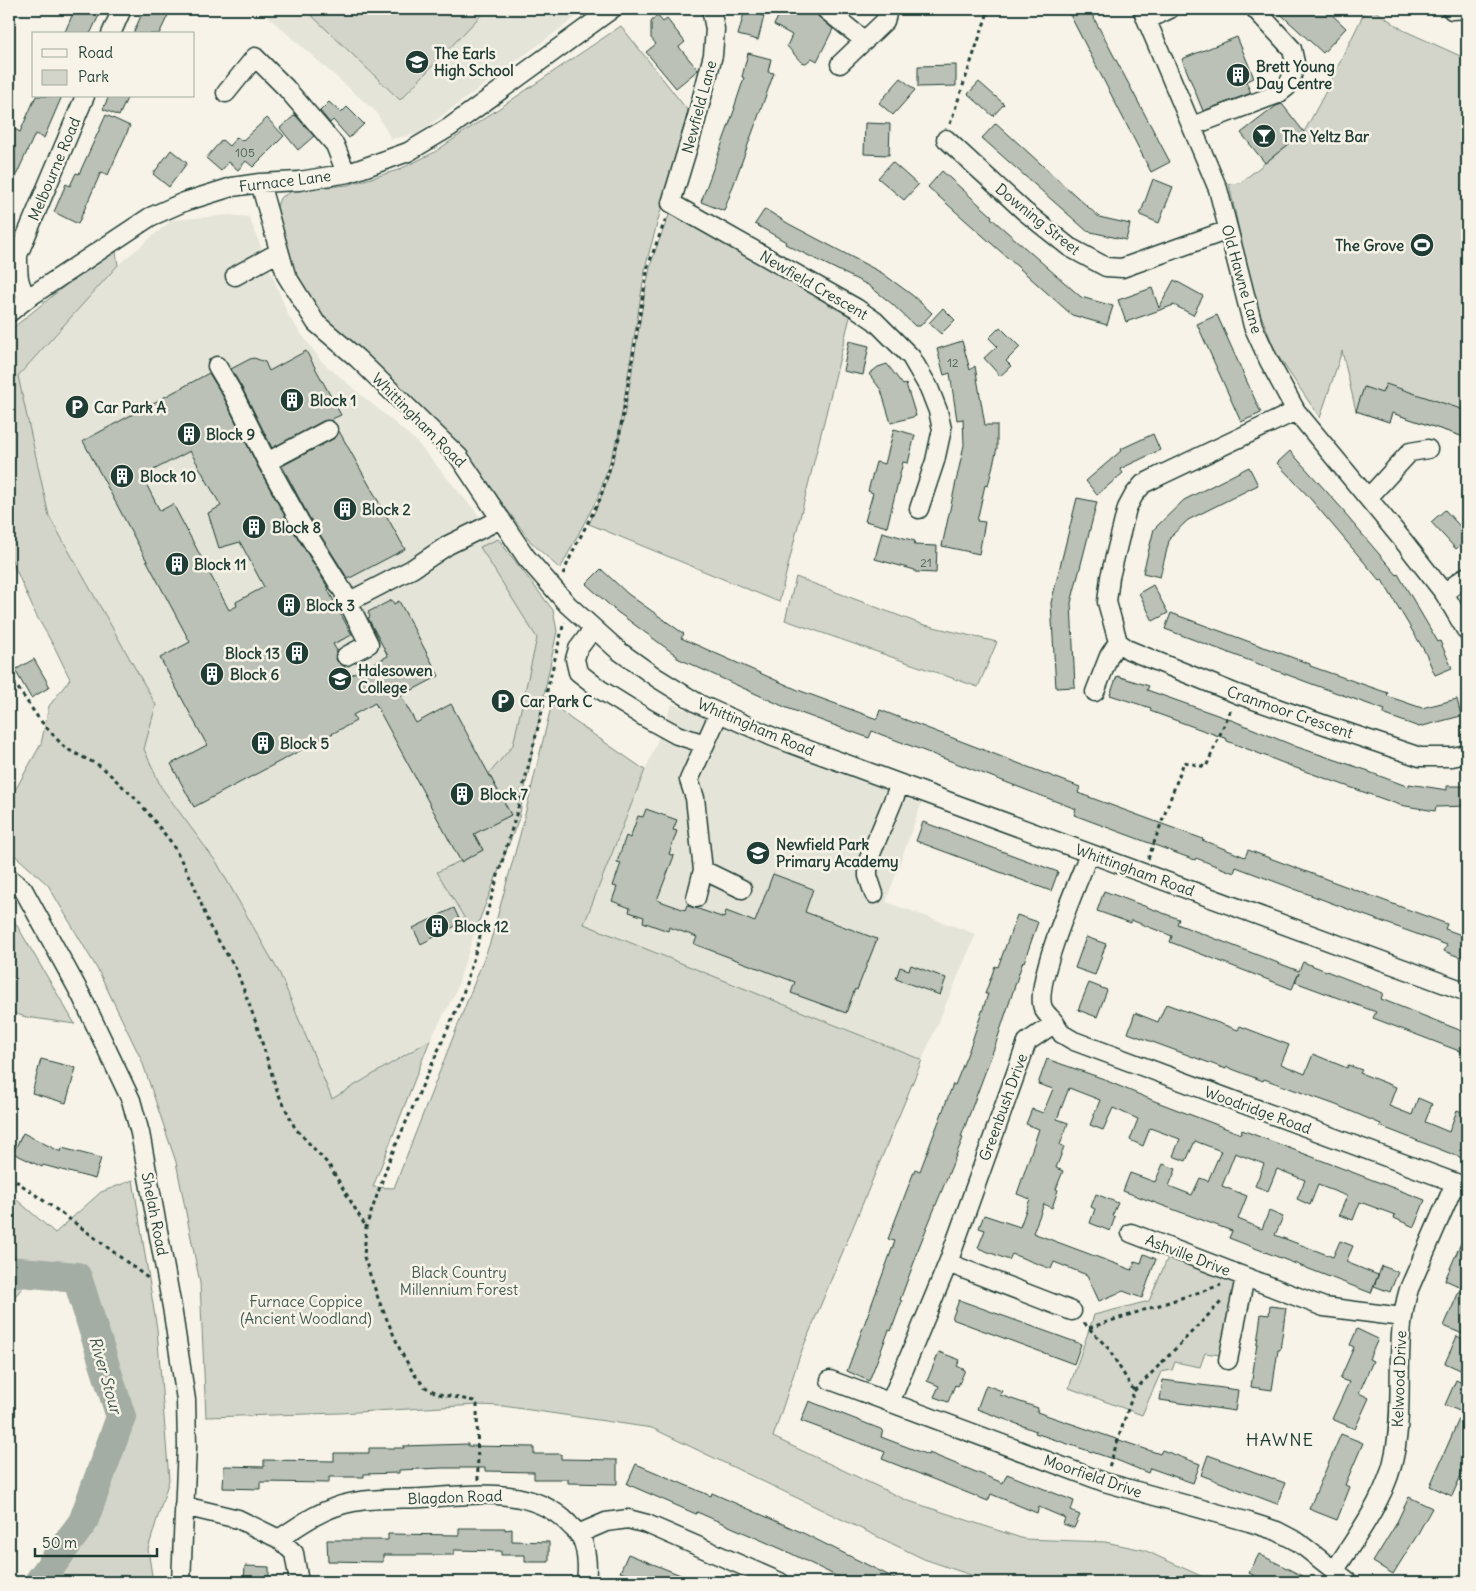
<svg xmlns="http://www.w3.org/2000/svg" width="1476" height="1591" viewBox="0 0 1476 1591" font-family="Delius,sans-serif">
<rect width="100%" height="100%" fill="#f7f3e8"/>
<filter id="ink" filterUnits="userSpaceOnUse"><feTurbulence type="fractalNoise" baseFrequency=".02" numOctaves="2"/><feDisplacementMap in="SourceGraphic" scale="10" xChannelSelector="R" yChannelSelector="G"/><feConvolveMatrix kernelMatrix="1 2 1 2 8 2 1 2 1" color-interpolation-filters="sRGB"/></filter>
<g filter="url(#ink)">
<path fill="#e5e4d9" d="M259 9H587L417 134 391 139 376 112Z
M230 215 249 217 289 317 322 362 415 440 487 525 553 610 512 814 455 994 430 1040 332 1099 280 974 217 863 161 787 144 749 156 705 49 516 18 376 118 265 172 220Z
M672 704 769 744 921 804 886 902 976 934 922 1060 584 924Z"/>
<path fill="#d3d5ca" stroke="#79897f" d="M305 9H487L400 100Z
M1366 9H1373L1403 30 1467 59V438L1392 413 1389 422 1356 411 1342 351 1320 418 1276 353 1253 295 1229 184 1240 183 1304 132 1323 97Z
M621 26 688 111 646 264 618 437 598 497 560 569 531 542 463 450 399 386 324 318 291 271 275 212 280 198 294 190 348 185 398 170 433 153Z
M671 210 851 313 779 602 589 524C629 444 631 354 650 268 655 248 664 229 671 210Z
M116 252 118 265 18 376 49 516 156 705 144 749 161 787 217 863 280 974 332 1099 430 1040 373 1187 394 1188 490 943 521 831 552 703 571 719 645 770 584 924 922 1060 800 1355 773 1437 906 1500 1024 1539 1105 1542 1144 1550 1214 1582H991L924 1559 652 1428 503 1406 477 1405 340 1413 206 1417 200 1283 176 1162 142 1061 99 972 48 885 9 850V801L41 744 49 706 70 679 55 648 36 615 9 554V331L98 259Z
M498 539 553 610 557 631 519 818 474 934 437 872 483 850 474 833 511 815 489 774 513 745 537 638 480 547Z
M796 577 921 624 997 642 978 687 785 620Z
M9 912 75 1024 26 1017 9 1012Z
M133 1180 157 1329 169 1480 148 1549 153 1582H39L83 1522 121 1418 77 1277 31 1278 9 1303V1193L55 1233 101 1192Z
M1169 1255 1240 1285 1220 1355 1205 1353 1200 1367 1175 1362 1172 1370 1161 1372 1142 1415 1069 1388 1094 1315 1149 1301Z"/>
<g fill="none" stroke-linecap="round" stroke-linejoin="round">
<path stroke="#a4ada3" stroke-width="30" d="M9 1271 77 1277 121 1417 83 1522 39 1582"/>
</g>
<path fill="#bbc1b6" stroke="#1f3d34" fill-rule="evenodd" d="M75 9H102L90 34H64Z
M144 9H171L159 34H133Z
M782 9H807L815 13 833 29 817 61 812 58 806 63 801 62 787 46 792 35 774 25Z
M1067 9H1089L1170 162 1151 172Z
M1275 9H1326L1346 28 1323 53Z
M745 10 764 16 758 40 738 35Z
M657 15 663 22 667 19 685 42 679 47 698 70 676 88 646 52 656 44 651 38V22Z
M1237 37 1254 78 1246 81 1251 93 1203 111 1182 59Z
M748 53 771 59 768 72 774 73 724 211 701 202 735 108H734L744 78 742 77Z
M956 65V86L918 87V66Z
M901 78 915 90 893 115 879 103Z
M979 82 1004 104 993 116 968 94Z
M36 96H62L44 138 35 134 9 191V126L20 132Z
M109 96H128L119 116 103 109Z
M329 102 341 113 347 107 364 124 349 138 333 120 330 123 320 111Z
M1282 104 1304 132 1265 163 1241 133 1276 106Z
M106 115 130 126 108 175 101 172 78 224 54 212 66 184 70 186 76 173 79 174Z
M295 115 314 136 298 150 280 128Z
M267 118 284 136 253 167 246 161 238 170 229 162 221 171 206 158 222 140 229 146 237 137 242 141Z
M865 123 890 124 889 155 864 154Z
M996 123 1099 217 1130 224 1126 240 1087 231 982 138Z
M171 150 187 163 169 187 153 174Z
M892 162 918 185 904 200 878 178Z
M942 171 992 216 991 218 1081 297 1113 306 1107 325 1072 315 928 187Z
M1153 179 1173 187 1159 223 1140 215Z
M765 209 789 224 882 273 912 295 932 313 920 326H915L891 303 868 285 785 244 786 242 755 224Z
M1174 280 1203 296 1193 315 1174 305 1126 322 1118 300 1152 288 1159 308Z
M943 308 955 320 941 334 929 323Z
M1217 315 1261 413 1241 422 1197 324Z
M1000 327 1020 347 1006 361 1011 366 1000 376 984 358 997 346 989 338Z
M849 341 869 346 863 375 843 371Z
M962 341 970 370 975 366 985 425H997V448L988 486 985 485 977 521 985 522 979 554 942 546 964 445 963 419 957 420 950 373 944 375 937 349Z
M306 351 341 415 332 419 333 421H323L272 448 242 388 231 369 250 359 254 358 265 362 269 371Z
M887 364 903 385 906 384 916 416 891 423 881 390 869 374 878 367Z
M209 373 224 398 258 467 291 527 329 589 328 590 352 635 333 644 337 651 335 656 337 661 344 666 349 676 388 656 368 618 370 617 368 612 392 600 394 604 399 601 439 676 401 696 416 723 451 704 511 815 474 834 483 850 461 862 375 703 353 715 356 721 194 807 171 764 207 745 160 658 190 642 83 441ZM190 451 221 506 208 513 219 548 240 542 264 587 236 602 237 606 229 610 173 504 160 511 142 476Z
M1386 384 1467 411V438L1392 413 1389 422 1356 411 1364 387 1382 393Z
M894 429 915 435 908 463 903 462 887 527 865 521 873 493 868 491 876 462 885 464Z
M339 431 405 549 348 579 309 517 282 466 333 439 337 436Z
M1153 434 1160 450 1120 469 1123 473 1097 495 1086 481 1122 450 1121 449Z
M1290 451 1345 512 1344 513 1397 575 1398 574 1438 642 1440 641 1452 668 1435 675 1425 652 1382 580 1380 581 1308 496 1277 463Z
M1249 467 1258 485 1188 520 1170 537 1160 577 1143 573 1154 529 1184 500Z
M1077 498 1097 502 1071 603 1075 687 1056 688 1051 603Z
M1445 510 1467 534V539L1456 549 1431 522Z
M882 532 915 541 914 545 937 546 936 573 915 572V570L875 559Z
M601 569 628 594 684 634 681 638 798 690 877 719 880 710 1080 787 1078 793 1203 839 1202 840 1245 857 1248 850 1447 924 1445 929 1467 937V960L1444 951 1447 945 1361 914 1236 867 1234 873 1196 858 1195 860 1074 815 1076 809 872 731 869 738 787 708 677 658V656L616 611 586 584Z
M1153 585 1168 613 1153 621 1139 593Z
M1171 613 1310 664V666L1388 693 1387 696 1422 708 1457 699 1461 716 1419 727 1383 714 1385 710 1312 684 1165 629Z
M34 659 50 687 31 698 15 670Z
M1117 676 1149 686 1147 690 1234 721 1297 747 1369 771V772L1409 787V784L1447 790V786H1467V806L1436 807 1435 811 1400 805 1296 768 1227 741V739L1150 711 1151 708 1110 695Z
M646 809 677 820 673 830 677 831 669 854 674 856 657 900 685 910 687 905 724 918 726 911 755 922 773 874 813 889 805 912 877 939 857 990 855 989 846 1013 791 993 795 982 694 944 697 937 669 927 668 931 643 922 644 917 629 912 630 908 612 901 617 887 613 886 621 863 617 862 626 836 630 838 638 816 643 817Z
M923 822 1058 872 1051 891 916 841Z
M1104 891 1179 919 1177 924 1299 971 1303 962 1383 993 1381 999 1467 1033V1054L1373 1018 1376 1012 1295 982 1299 973 1292 989 1170 942 1172 936 1131 920V923L1097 911Z
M454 908 461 923 421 944 413 928Z
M1017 915 1038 922 1024 962 1023 961 996 1043 961 1137 963 1138 915 1257H916L900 1300 902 1301 891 1331 889 1330 869 1381 847 1371 895 1241 888 1239 915 1169 920 1171 953 1084 955 1085 969 1050 988 994H985L995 966 998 967Z
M1086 937 1106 944 1095 975 1075 968Z
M911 965 946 978 940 995 896 979 900 967 909 970Z
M1089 983 1107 990 1097 1017 1078 1010Z
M1166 1004 1238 1030 1240 1026 1289 1045 1281 1064 1305 1074 1313 1054 1347 1068 1348 1065 1362 1070 1360 1073 1396 1087 1389 1106 1412 1115 1418 1098 1432 1104 1425 1122 1449 1132 1457 1110 1467 1114V1124L1462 1137 1467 1139V1160L1380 1126 1381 1124 1336 1105 1264 1079 1263 1081 1227 1067 1226 1069 1128 1033 1135 1013 1158 1022Z
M41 1059 76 1068 66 1103 32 1093Z
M1047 1059 1107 1080V1081L1157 1102 1241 1134 1242 1130 1425 1200 1414 1227 1394 1218 1395 1215 1360 1202 1353 1220 1339 1215 1347 1196 1318 1185 1310 1205 1297 1199 1305 1180 1277 1169 1268 1191 1255 1186 1264 1164 1235 1153 1222 1186 1247 1196 1238 1219 1262 1229 1269 1211 1283 1217 1275 1235 1333 1257 1340 1241 1353 1246 1346 1262 1378 1275 1371 1293 1229 1238 1232 1231 1123 1191 1130 1173 1155 1182 1163 1164 1176 1169 1169 1186 1192 1195 1200 1178 1208 1181 1221 1151 1195 1141 1186 1161 1173 1156 1180 1139 1150 1128 1143 1146 1130 1140 1138 1119 1113 1108 1103 1130 1090 1125 1100 1100 1069 1088 1057 1119 1068 1123 1060 1145 1064 1147 1056 1168 1063 1171 1056 1189 1058 1190 1052 1208 1044 1204 1033 1233 1132 1270 1135 1261 1141 1263 1144 1254 1156 1259 1142 1298 1123 1291 1099 1301 1087 1275 1054 1262 1051 1269 1012 1254 1009 1260 978 1248 985 1230 979 1228 984 1215 1020 1227 1030 1199 1017 1194 1039 1129 1026 1124 1032 1109 1043 1113 1053 1089 1038 1084Z
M23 1133 61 1152 62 1148 101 1158 95 1179 43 1165 42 1167 13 1153Z
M1096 1194 1118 1203 1112 1216 1115 1217 1110 1231 1090 1223 1095 1209 1091 1207Z
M1467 1229V1336L1444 1326 1461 1287 1445 1280Z
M1382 1266 1398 1272 1390 1292 1374 1286Z
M959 1300 1081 1344 1074 1364 952 1319Z
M1270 1306 1286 1308 1280 1350H1278L1272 1390 1251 1387 1261 1314 1269 1315Z
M1357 1329 1378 1339 1369 1359 1373 1361 1359 1393 1369 1398 1355 1429 1332 1419 1349 1382 1340 1379 1354 1347 1350 1345Z
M1457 1336 1467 1341V1373L1445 1363Z
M939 1352 960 1360 957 1366 965 1370 958 1386 955 1385 948 1402 934 1397 939 1386 927 1381Z
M1163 1380 1238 1390 1235 1411 1160 1400Z
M1456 1380 1467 1385V1462L1452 1496 1430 1486 1462 1412 1445 1405Z
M986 1385 1002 1391 1000 1395 1038 1408 1037 1412 1160 1454 1162 1450 1200 1464 1193 1483 1150 1468 1148 1473 1119 1461 1035 1433 1036 1431 977 1409Z
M809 1401 883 1430 881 1437 928 1455 929 1453 1003 1483 1007 1474 1074 1501 1071 1511 1080 1515 1074 1528 1063 1524 1065 1518 1039 1507 1037 1513 991 1494 988 1501 882 1459 885 1452 801 1421Z
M1341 1434 1363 1443 1345 1485 1350 1487 1337 1520 1309 1509Z
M468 1444V1446L534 1447V1454H561V1459L617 1460V1484L568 1483V1479H534V1472L485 1471V1468H442L399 1470V1473L364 1474V1477H329V1483L260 1482V1489L223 1488 224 1466 264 1467V1460L334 1461V1453H369V1448H404L403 1446Z
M1208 1455 1285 1483 1277 1504 1201 1475Z
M636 1464 711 1496 712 1493 801 1532 902 1582H848L786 1551 697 1512 696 1514 627 1484Z
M1409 1497 1432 1508 1416 1537 1393 1574 1373 1562 1395 1526Z
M459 1528H505V1530L512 1529V1541L549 1542V1562H525V1555H501V1551L454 1550V1555H383V1562L328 1561 327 1540H388V1534L459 1535Z
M628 1554 698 1582H646L620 1572Z
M1259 1554 1314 1582H1267L1249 1573Z
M245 1566 269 1567V1582H244Z"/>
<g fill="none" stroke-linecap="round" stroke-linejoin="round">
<g stroke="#1f3d34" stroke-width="21">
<path id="minor" d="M711 9 715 29 713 55 695 124 671 203 856 308 875 321 911 357 929 388 938 411 942 429 935 461 919 509
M825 9 865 41
M1142 9 1218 189 1253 326 1269 361 1296 411 1405 543 1444 593 1467 632
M1452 10 1467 9
M1147 20 1170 9
M111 34 122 9
M840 64 885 21 887 14 884 9
M226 93 255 57 286 88 335 145 346 173
M1192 126 1278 94 1287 87 1292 76 1295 63 1292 49 1255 9
M946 139 1024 211 1069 247 1106 267 1122 268 1228 230
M260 183 286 275 316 323 358 359 459 457 526 557 568 605 619 651 657 678 699 704 773 737 1467 992
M235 276 279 252
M28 298C17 284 18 271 18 255L85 96
M9 313 28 298 150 217 184 202 232 187 260 183 299 181 349 173 408 152 450 127 612 9
M217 366 233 393 267 462 328 430
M1296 411 1159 476 1143 484 1134 495 1127 508 1110 577 1107 602 1112 620 1118 642 1129 650 1237 694 1328 726 1420 757H1452L1467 754
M267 462 300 522 343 591 348 602
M1368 498 1410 452 1428 449
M1444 593 1467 576
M593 629 578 649 575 659 578 672 601 690 646 718 677 735 705 744
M346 656 369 644 348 602 412 569 448 545 501 519
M1095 692 1109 656 1118 642
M703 870 742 889
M9 878 23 889 81 995 131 1100 140 1133 172 1307 186 1400 187 1446 181 1582
M874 894 868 876V861L900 784
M696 898 703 870 695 798 689 780 719 713
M1055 1023 1062 1034 1074 1041 1467 1187
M1131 1233 1324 1307 1402 1317
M948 1263 1072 1311
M1228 1360 1245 1277
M830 1380 1104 1482 1249 1522 1277 1531 1298 1542 1349 1582
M890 1403 948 1263 1027 1042 1055 1023C1051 1018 1045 1013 1043 1008 1033 983 1078 882 1089 854
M184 1506 238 1519 279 1539 294 1553 299 1582
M578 1534 606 1522 628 1519 647 1524 780 1582
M279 1539C302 1523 325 1507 354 1502 374 1498 401 1499 422 1498 471 1495 530 1485 568 1523 571 1527 576 1530 579 1534 587 1546 588 1568 586 1582
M1335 1570C1358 1534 1388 1495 1395 1452 1405 1398 1393 1342 1409 1289L1455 1183"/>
</g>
<path stroke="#1f3d34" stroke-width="3" stroke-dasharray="4 4" stroke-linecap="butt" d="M950 124 989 9
M563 574 572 553 600 499 619 438 648 266 666 218
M9 675 39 719 65 748 102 767 140 803 171 842 192 880 210 927 236 969 256 1023 277 1091 295 1128 329 1165 366 1227
M1148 859 1184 762 1206 767 1231 709
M9 1176 82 1228 149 1279
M1084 1323 1108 1348 1134 1391 1109 1467
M1089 1328 1221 1285
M1134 1391 1223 1300
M478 1480 477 1405 474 1401 439 1394 425 1387 414 1374 401 1352 379 1301 364 1257 366 1227 390 1158 462 997 518 808 564 622"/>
<use href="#minor" stroke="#f7f3e8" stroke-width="18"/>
</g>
</g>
<defs>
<g id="school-disc" transform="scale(1.25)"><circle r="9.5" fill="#1f3d34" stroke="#f7f3e8"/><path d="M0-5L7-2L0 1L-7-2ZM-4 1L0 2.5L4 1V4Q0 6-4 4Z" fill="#fff"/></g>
<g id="building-disc" transform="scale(1.25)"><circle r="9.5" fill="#1f3d34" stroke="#f7f3e8"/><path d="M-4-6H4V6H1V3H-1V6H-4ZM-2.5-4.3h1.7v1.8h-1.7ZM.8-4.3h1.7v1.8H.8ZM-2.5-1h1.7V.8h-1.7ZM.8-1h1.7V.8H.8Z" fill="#fff"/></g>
<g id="bar-disc" transform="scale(1.25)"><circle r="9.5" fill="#1f3d34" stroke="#f7f3e8"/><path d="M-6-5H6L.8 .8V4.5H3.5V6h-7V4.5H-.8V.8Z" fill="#fff"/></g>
<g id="stadium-disc" transform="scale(1.25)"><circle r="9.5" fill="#1f3d34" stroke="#f7f3e8"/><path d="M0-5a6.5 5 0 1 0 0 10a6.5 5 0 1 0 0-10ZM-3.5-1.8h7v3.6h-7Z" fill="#fff"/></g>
<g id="parking-disc" transform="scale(1.25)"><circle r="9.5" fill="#1f3d34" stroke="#f7f3e8"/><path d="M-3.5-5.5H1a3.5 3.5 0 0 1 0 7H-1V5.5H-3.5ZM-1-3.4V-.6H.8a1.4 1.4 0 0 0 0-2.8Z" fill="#fff"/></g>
<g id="university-disc" transform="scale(1.25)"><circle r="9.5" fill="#1f3d34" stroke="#f7f3e8"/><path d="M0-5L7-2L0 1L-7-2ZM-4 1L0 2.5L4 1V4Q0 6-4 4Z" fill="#fff"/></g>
</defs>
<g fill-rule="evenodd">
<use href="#school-disc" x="417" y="62"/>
<use href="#building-disc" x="1238" y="75"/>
<use href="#bar-disc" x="1264" y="136"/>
<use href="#stadium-disc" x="1422" y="245"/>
<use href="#building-disc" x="292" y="400"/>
<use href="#parking-disc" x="77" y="407"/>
<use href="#building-disc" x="189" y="434"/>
<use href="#building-disc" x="122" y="476"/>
<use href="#building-disc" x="345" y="509"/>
<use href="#building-disc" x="254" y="527"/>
<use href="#building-disc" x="177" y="564"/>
<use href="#building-disc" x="289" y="605"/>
<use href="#building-disc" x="297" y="653"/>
<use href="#building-disc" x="212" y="674"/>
<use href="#university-disc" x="340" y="679"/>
<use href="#parking-disc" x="503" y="701"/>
<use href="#building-disc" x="263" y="743"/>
<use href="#building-disc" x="462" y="794"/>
<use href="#school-disc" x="758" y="853"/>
<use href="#building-disc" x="437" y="926"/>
</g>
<g text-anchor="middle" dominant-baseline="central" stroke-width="5" stroke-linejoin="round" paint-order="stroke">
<g font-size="12" fill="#465e54">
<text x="245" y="152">105</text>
<text x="953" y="362">12</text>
<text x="926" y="562">21</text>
</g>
<g font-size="15" font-weight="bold" fill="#1f3d34" stroke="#f7f3e8" text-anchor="start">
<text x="434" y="53">The Earls<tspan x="434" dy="17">High School</tspan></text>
<text x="1256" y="66">Brett Young<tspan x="1256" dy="17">Day Centre</tspan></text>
<text x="1282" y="136">The Yeltz Bar</text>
<text x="1404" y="245" text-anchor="end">The Grove</text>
<text x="310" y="400">Block 1</text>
<text x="94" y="407">Car Park A</text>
<text x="206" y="434">Block 9</text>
<text x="140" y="476">Block 10</text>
<text x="362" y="509">Block 2</text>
<text x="272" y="527">Block 8</text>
<text x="194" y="564">Block 11</text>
<text x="306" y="605">Block 3</text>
<text x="280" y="653" text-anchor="end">Block 13</text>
<text x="358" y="670">Halesowen<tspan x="358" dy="17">College</tspan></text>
<text x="230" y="674">Block 6</text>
<text x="520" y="701">Car Park C</text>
<text x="280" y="743">Block 5</text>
<text x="480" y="794">Block 7</text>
<text x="776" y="844">Newfield Park<tspan x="776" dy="17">Primary Academy</tspan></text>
<text x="454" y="926">Block 12</text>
</g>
<g font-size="15" fill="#1f3d34" stroke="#f7f3e8">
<text transform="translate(699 107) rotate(-75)">Newfield Lane</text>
<text transform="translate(54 169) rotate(-67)">Melbourne Road</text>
<text transform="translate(285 181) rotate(-7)">Furnace Lane</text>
<text transform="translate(1038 219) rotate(39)">Downing Street</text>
<text transform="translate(1242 279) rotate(74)">Old Hawne Lane</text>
<text transform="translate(814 285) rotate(30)">Newfield Crescent</text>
<text transform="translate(419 420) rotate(45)">Whittingham Road</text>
<text transform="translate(1290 712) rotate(19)">Cranmoor Crescent</text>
<text transform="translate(756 727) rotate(23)">Whittingham Road</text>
<text transform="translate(1135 870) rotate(20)">Whittingham Road</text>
<text transform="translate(1003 1107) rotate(-70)">Greenbush Drive</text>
<text transform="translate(1258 1110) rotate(20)">Woodridge Road</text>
<text transform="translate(155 1214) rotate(79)">Shelah Road</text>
<text transform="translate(1188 1255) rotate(21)">Ashville Drive</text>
<text transform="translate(1399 1379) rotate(-88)">Kelwood Drive</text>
<text transform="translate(1093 1476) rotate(19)">Moorfield Drive</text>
<text transform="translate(455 1497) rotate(-2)">Blagdon Road</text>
</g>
<g font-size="15" fill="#435b52" stroke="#f7f3e8">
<text x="459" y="1272">Black Country<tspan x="459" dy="17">Millennium Forest</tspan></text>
<text x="306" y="1301">Furnace Coppice<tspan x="306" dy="17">(Ancient Woodland)</tspan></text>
</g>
<g font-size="16" font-style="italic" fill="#405950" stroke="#f7f3e8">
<text transform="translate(106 1375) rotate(74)">River Stour</text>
</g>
<g font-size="18" letter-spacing="1" fill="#1f3d34" stroke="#f7f3e8">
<text x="1280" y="1439">HAWNE</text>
</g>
</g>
<rect width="1476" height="1591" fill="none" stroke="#f7f3e8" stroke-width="30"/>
<rect x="15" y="15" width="1446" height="1561" fill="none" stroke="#1f3d34" stroke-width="2" filter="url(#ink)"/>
<rect x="32" y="32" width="162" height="65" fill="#f7f3e8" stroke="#a1aaa0"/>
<rect x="42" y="49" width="25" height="8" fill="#f7f3e8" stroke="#a1aaa0"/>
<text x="78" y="58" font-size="15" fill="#1f3d34">Road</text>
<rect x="42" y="70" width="25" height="15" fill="#d3d5ca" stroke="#a1aaa0"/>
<text x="78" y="82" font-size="15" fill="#1f3d34">Park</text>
<path d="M35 1548v8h122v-8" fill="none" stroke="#1f3d34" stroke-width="2.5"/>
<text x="42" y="1548" font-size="15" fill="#1f3d34" stroke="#f7f3e8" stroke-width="4" paint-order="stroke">50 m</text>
</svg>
